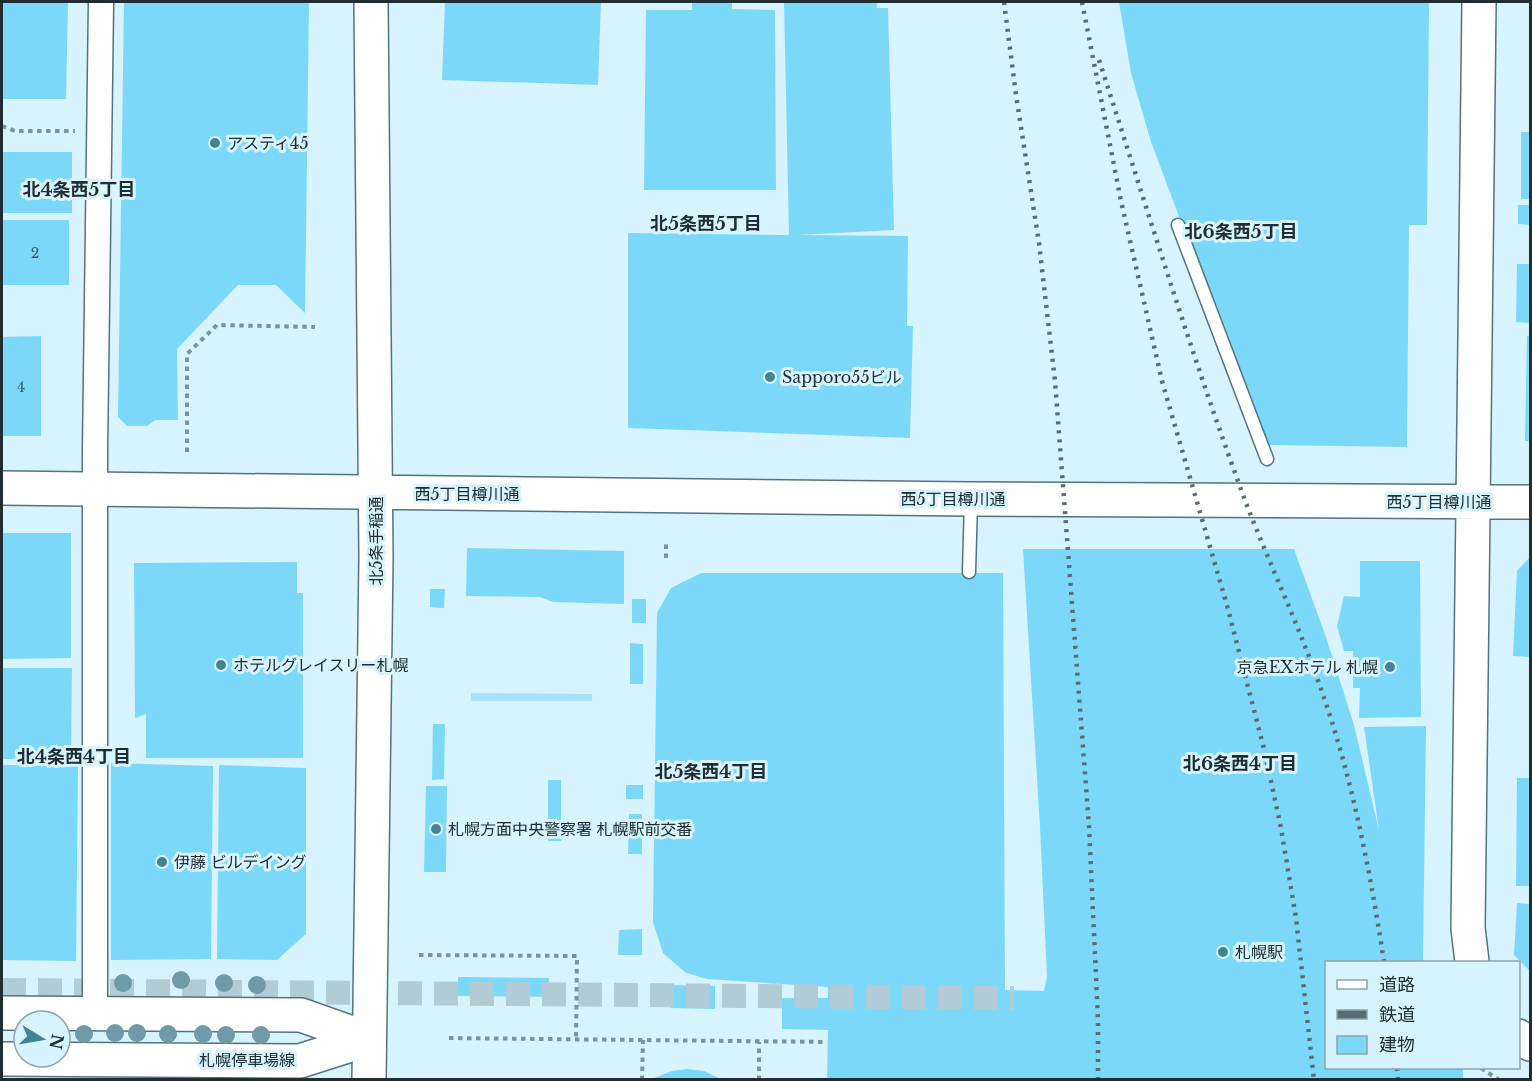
<svg xmlns="http://www.w3.org/2000/svg" width="1532" height="1081" viewBox="0 0 1532 1081" font-family="'Libre Baskerville','Noto Sans JP',serif">
<rect width="100%" height="100%" fill="#d6f3fe"/>
<path fill="#a8e2f8" d="M471 693 592 694V701H471Z"/>
<path fill="#7cd8f8" d="M2 2H68L66 99H2Z
M124 2H309L305 313 276 285H238L177 349 178 420H155L147 426H127L118 417Z
M445 2H601L598 85 442 80Z
M692 2H732V9L775 10 776 190H644L646 10H692Z
M784 2H877V8H888L894 230 798 235 908 236 907 326H913L910 438 628 428V233L789 235Z
M1119 2H1429L1427 225H1409L1407 447 1265 445 1151 142 1131 73Z
M1521 132H1530V199H1521Z
M2 152H72V213H2Z
M1518 205H1530V225L1518 224Z
M2 220H69V285H2Z
M1517 264H1530V323L1516 322Z
M41 336V436H2V337Z
M1527 336H1530V441H1525Z
M2 533H71V658L2 659Z
M467 548 624 551V604L553 602 540 597 466 596Z
M1023 549H1294L1326 637 1354 725 1379 830 1364 727 1426 726 1423 962H1326V1068H1463V1080H827L828 1030 782 1029V998H828V987L707 979 686 973 663 953 653 922 657 613 671 588 701 573H1003L1005 990 1044 991 1047 976 1040 827Z
M1530 557V657L1513 656 1517 571Z
M1360 561H1420L1421 717 1359 718 1360 688H1353V651H1344L1337 626 1344 596 1360 597Z
M297 562V593H303V758H146V714L135 718 134 563Z
M430 589H445L444 608 430 607Z
M632 599H646V623H632Z
M630 643 643 644V684H630Z
M2 668H72L71 759H2Z
M433 724H445L444 779 432 780Z
M111 763 213 766 211 959 111 960Z
M2 765 78 766 76 961 2 960Z
M219 765 306 768V934L277 960 217 959Z
M1517 778H1530V886H1516Z
M548 780H561V841H548Z
M626 785H643V799H626Z
M426 786H447L446 872H424Z
M629 814H642V854H628Z
M1517 903 1530 904V971L1514 955Z
M642 929V955H618L619 930Z
M458 977 549 978 548 997 458 996Z
M671 985 715 986V1009L671 1008Z
M687 1069 704 1071 723 1080H649L672 1071Z"/>
<g fill="none" stroke-linecap="round" stroke-linejoin="round">
<path stroke="#b2ccd5" stroke-width="24" stroke-dasharray="24 12" stroke-linecap="butt" d="M2 990 1014 998"/>
<g stroke="#52737f" stroke-width="15">
<path id="lane" d="M1178 225 1267 459
M969 572 971 501"/>
</g>
<g stroke="#52737f" stroke-width="27">
<path id="street" d="M95 1014V451L101 2"/>
</g>
<g stroke="#52737f" stroke-width="36">
<path id="secondary" d="M2 488 971 499 1530 502
M1472 962 1468 928 1479 2
M1518 1036 1530 1044
M369 1080 376 558 371 2"/>
</g>
<g stroke="#52737f" stroke-width="36">
<path id="primary" d="M2 1013 301 1015 369 1039
M2 1059 300 1061 369 1039"/>
</g>
<path stroke="#7d939b" stroke-width="4" stroke-dasharray="4.5 4.5" stroke-linecap="butt" d="M2 126 15 131H75
M187 452V354L217 325 315 327
M666 558V540
M419 955 577 956 576 1040
M449 1038 827 1042
M1481 1068 1499 1080
M1480 1079 1481 1080
M642 1080 643 1040
M759 1080V1042"/>
<use href="#lane" stroke="#fff" stroke-width="12"/>
<use href="#street" stroke="#fff" stroke-width="24"/>
<use href="#secondary" stroke="#fff" stroke-width="33"/>
<use href="#primary" stroke="#fff" stroke-width="33"/>
<path stroke="#5a6c73" stroke-width="4.5" stroke-dasharray="3 6" stroke-linecap="butt" d="M1004 2 1016 95 1039 243 1055 381 1089 826 1098 1020V1080
M1082 2 1121 201 1162 381 1228 609 1265 753 1281 828 1296 918 1314 1080
M1099 60C1147 208 1192 357 1246 503 1270 565 1299 626 1321 689 1352 777 1370 870 1384 962
M1397 1068 1398 1080"/>
</g>
<g fill="#709aa8">
<circle cx="181" cy="980" r="9"/>
<circle cx="123" cy="983" r="9"/>
<circle cx="224" cy="983" r="9"/>
<circle cx="257" cy="985" r="9"/>
<circle cx="115" cy="1033" r="9"/>
<circle cx="137" cy="1033" r="9"/>
<circle cx="84" cy="1034" r="9"/>
<circle cx="168" cy="1034" r="9"/>
<circle cx="203" cy="1034" r="9"/>
<circle cx="226" cy="1035" r="9"/>
<circle cx="261" cy="1035" r="9"/>
</g>
<g fill="#448297" stroke="#d6f3fe" stroke-width="2">
<circle cx="215" cy="143" r="6"/>
<circle cx="770" cy="377" r="6"/>
<circle cx="221" cy="665" r="6"/>
<circle cx="1390" cy="667" r="6"/>
<circle cx="436" cy="829" r="6"/>
<circle cx="162" cy="862" r="6"/>
<circle cx="1223" cy="952" r="6"/>
</g>
<g text-anchor="middle" dominant-baseline="central" stroke-width="6" stroke-linejoin="round" paint-order="stroke">
<g font-size="14" fill="#375864">
<text x="35" y="253">2</text>
<text x="21" y="387">4</text>
</g>
<g font-size="16" fill="#202e33" stroke="#d6f3fe" text-anchor="start">
<text x="227" y="143">アスティ45</text>
<text x="782" y="377">Sapporo55ビル</text>
<text x="233" y="665">ホテルグレイスリー札幌</text>
<text x="1378" y="667" text-anchor="end">京急EXホテル 札幌</text>
<text x="448" y="829">札幌方面中央警察署 札幌駅前交番</text>
<text x="174" y="862">伊藤 ビルデイング</text>
<text x="1235" y="952">札幌駅</text>
</g>
<g font-size="16" fill="#202e33" stroke="#d6f3fe">
<text x="467" y="494">西5丁目樽川通</text>
<text x="953" y="499">西5丁目樽川通</text>
<text x="1439" y="502">西5丁目樽川通</text>
<text transform="translate(376 541) rotate(-90)">北5条手稲通</text>
<text x="247" y="1060">札幌停車場線</text>
</g>
<g font-size="18" font-weight="bold" fill="#202e33" stroke="#d6f3fe">
<text x="79" y="190">北4条西5丁目</text>
<text x="706" y="224">北5条西5丁目</text>
<text x="1241" y="232">北6条西5丁目</text>
<text x="74" y="757">北4条西4丁目</text>
<text x="1240" y="764">北6条西4丁目</text>
<text x="711" y="772">北5条西4丁目</text>
</g>
</g>
<rect width="1532" height="1081" fill="none" stroke="#202e33" stroke-width="6"/>
<rect x="1325" y="961" width="195" height="108" fill="#d6f3fe" stroke="#8da4ad" stroke-width="1.5"/>
<rect x="1337" y="980" width="30" height="9" fill="#ffffff" stroke="#8da4ad" stroke-width="1.5"/>
<text x="1379" y="991" font-size="18" fill="#202e33">道路</text>
<rect x="1337" y="1010" width="30" height="9" fill="#5a6c73" stroke="#8da4ad" stroke-width="1.5"/>
<text x="1379" y="1021" font-size="18" fill="#202e33">鉄道</text>
<rect x="1337" y="1036" width="30" height="18" fill="#7cd8f8" stroke="#8da4ad" stroke-width="1.5"/>
<text x="1379" y="1051" font-size="18" fill="#202e33">建物</text>
<g transform="translate(42 1039) rotate(101)"><circle r="28" fill="#d6f3fe" stroke="#8da4ad" stroke-width="1.5"/>
<path d="M0-4.5L10 22L0 15L-10 22Z" fill="#448297"/>
<text y="-9" font-size="16" font-weight="bold" text-anchor="middle" fill="#202e33">N</text>
</g>
</svg>
